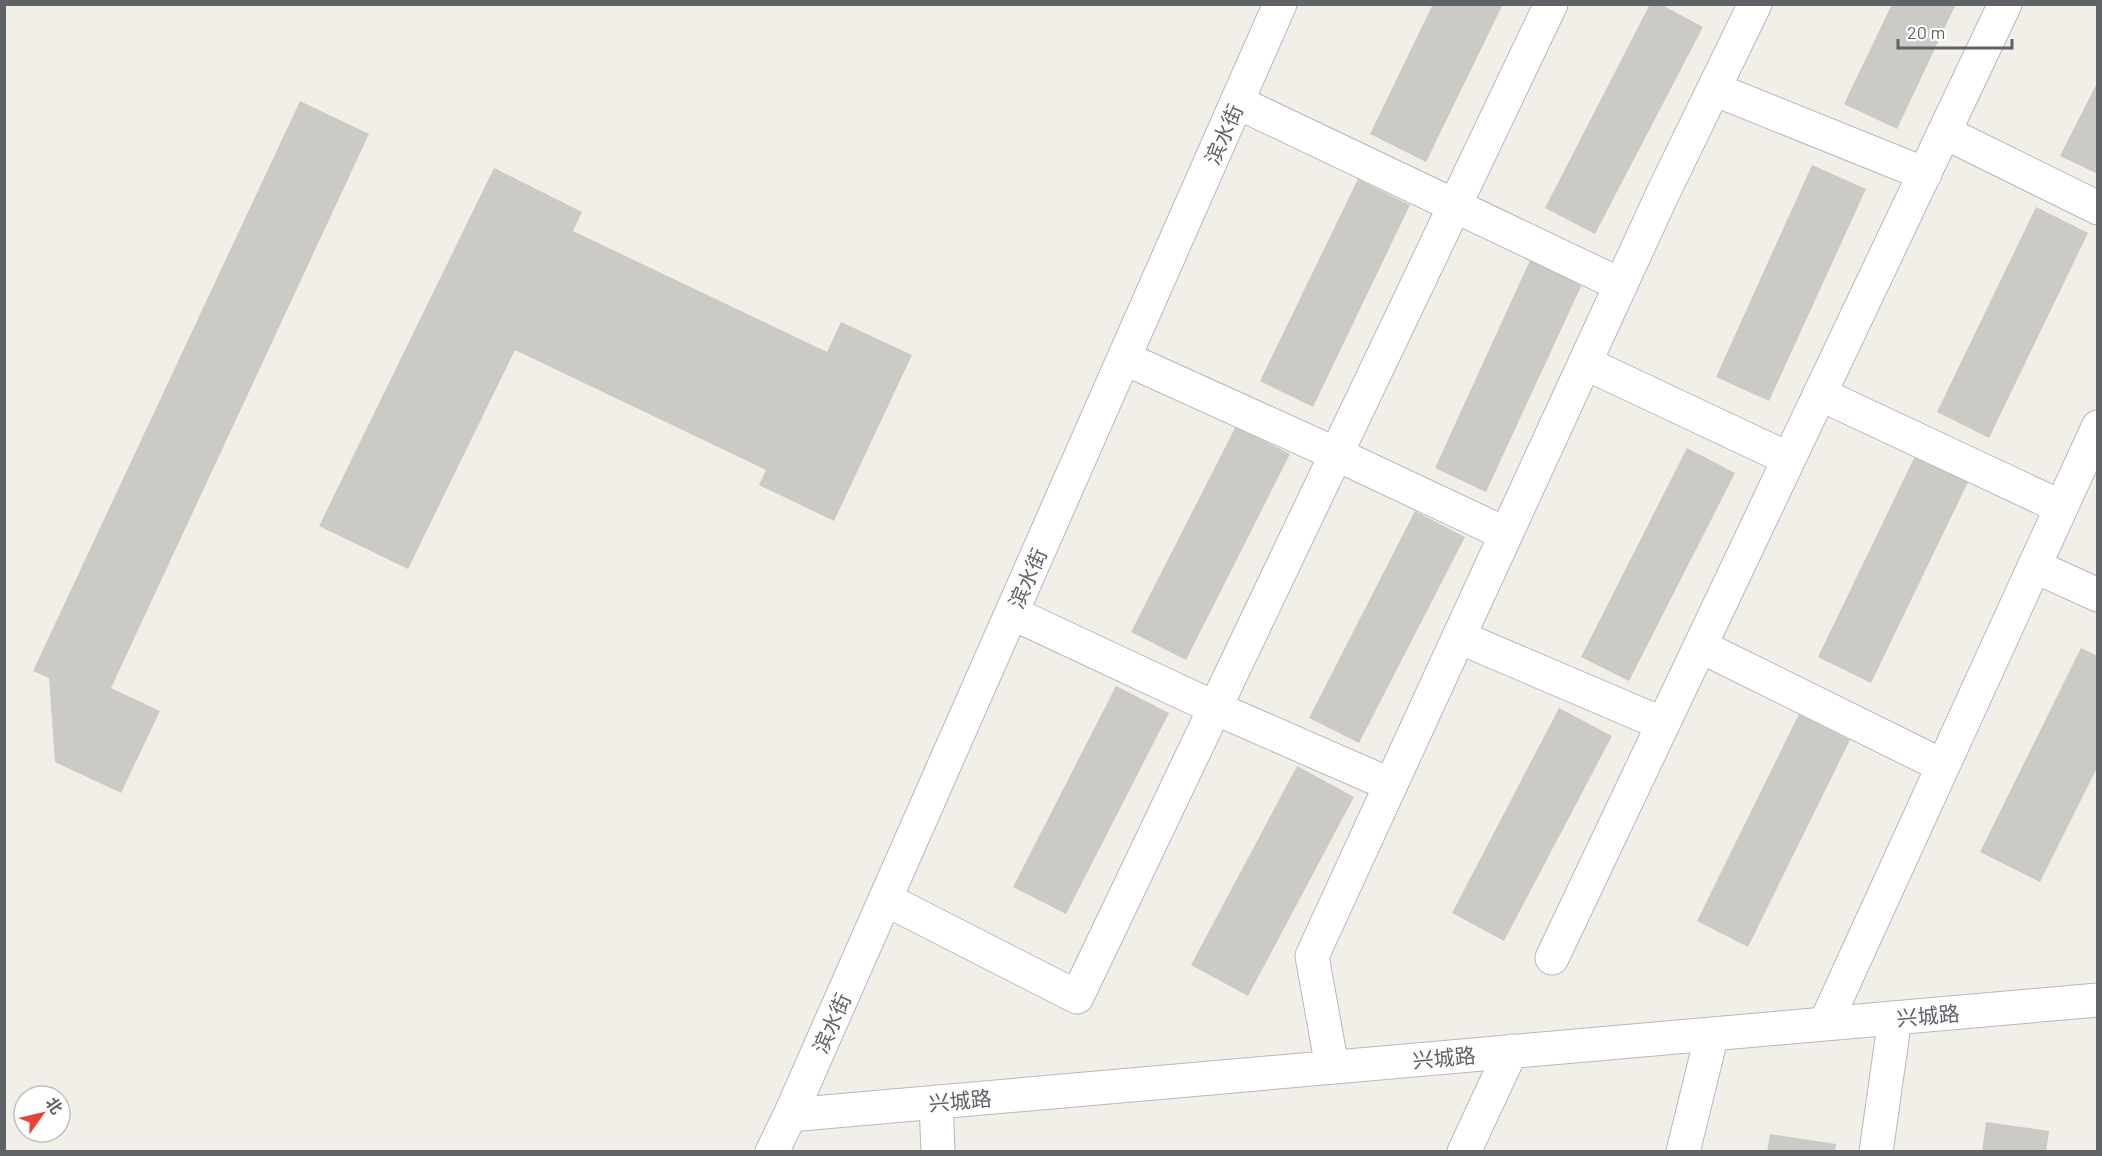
<svg xmlns="http://www.w3.org/2000/svg" width="2102" height="1156" viewBox="0 0 2102 1156" font-family="Barlow,'Noto Sans SC',sans-serif">
<rect width="100%" height="100%" fill="#f1efe8"/>
<path fill="#cccac5" d="M1433 4H1503L1426 162 1370 134Z
M1650 4H1660L1703 27 1595 234 1545 208Z
M1892 4H1956L1897 129 1844 104Z
M2098 81V174L2060 156Z
M300 101 369 134 111 688 160 711 121 793 55 762 49 678 33 671Z
M1812 165 1866 189 1769 401 1716 377Z
M494 168 582 212 573 231 827 352 841 322 912 355 834 521 759 485 766 470 515 350 408 569 319 526Z
M1358 179 1410 205 1313 407 1260 381Z
M2036 207 2088 233 1989 438 1937 412Z
M1532 256 1584 280 1486 492 1435 468Z
M1236 426 1290 454 1186 660 1131 632Z
M1687 448 1735 473 1629 681 1581 657Z
M1917 452 1970 478 1871 683 1818 657Z
M1415 511 1465 537 1359 743 1309 718Z
M2081 648 2098 656V766L2040 882 1980 852Z
M1116 686 1169 713 1066 914 1013 887Z
M1559 708 1612 736 1504 941 1452 913Z
M1799 714 1850 740 1748 947 1697 921Z
M1297 766 1354 797 1248 996 1191 965Z
M1986 1122 2049 1131 2046 1152H1982Z
M1770 1134 1836 1144 1835 1152H1767Z"/>
<g fill="none" stroke-linecap="round" stroke-linejoin="round">
<g stroke="#b5b8bc" stroke-width="35">
<path id="minor" d="M1714 89 1925 174
M1237 102 1621 285
M1944 132 2098 208
M1124 358 1336 454 1506 534
M1585 363 1789 459
M1820 394 2061 507
M2034 566 2098 595
M1012 613 1215 708 1391 785
M1459 637 1663 724
M1700 646 1943 766
M885 899 1077 997 1551 4
M1552 958 2005 4
M1825 1024 2098 427
M1332 1067 1312 956 1663 193 1755 4
M936 1102 938 1152
M790 1115 2098 1000
M772 1152 790 1115 1280 4
M1464 1152 1511 1051
M1683 1152 1712 1034
M1876 1152 1895 1018"/>
</g>
<use href="#minor" stroke="#fff" stroke-width="33"/>
</g>
<g text-anchor="middle" dominant-baseline="central" stroke-width="4.5" stroke-linejoin="round" paint-order="stroke">
<g font-size="21" fill="#5f6368" stroke="#fff">
<text transform="translate(1223 134) rotate(-66)">滨水街</text>
<text transform="translate(1027 578) rotate(-66)">滨水街</text>
<text transform="translate(1928 1015) rotate(-5)">兴城路</text>
<text transform="translate(831 1023) rotate(-66)">滨水街</text>
<text transform="translate(1444 1057) rotate(-5)">兴城路</text>
<text transform="translate(960 1100) rotate(-5)">兴城路</text>
</g>
</g>
<rect width="2102" height="1156" fill="none" stroke="#5f6368" stroke-width="12"/>
<g transform="translate(42 1114) rotate(56)"><circle r="28" fill="#ffffff" stroke="#bfc1c3" stroke-width="1.5"/>
<path d="M0-4.5L10 22L0 15L-10 22Z" fill="#ea4335"/>
<text y="-9" font-size="16" font-weight="bold" text-anchor="middle" fill="#5f6368">北</text>
</g>
<path d="M1898 39v9h114v-9" fill="none" stroke="#5f6368" stroke-width="3"/>
<text x="1907" y="39" font-size="18" fill="#5f6368" stroke="#ffffff" stroke-width="4.5" paint-order="stroke">20 m</text>
</svg>
